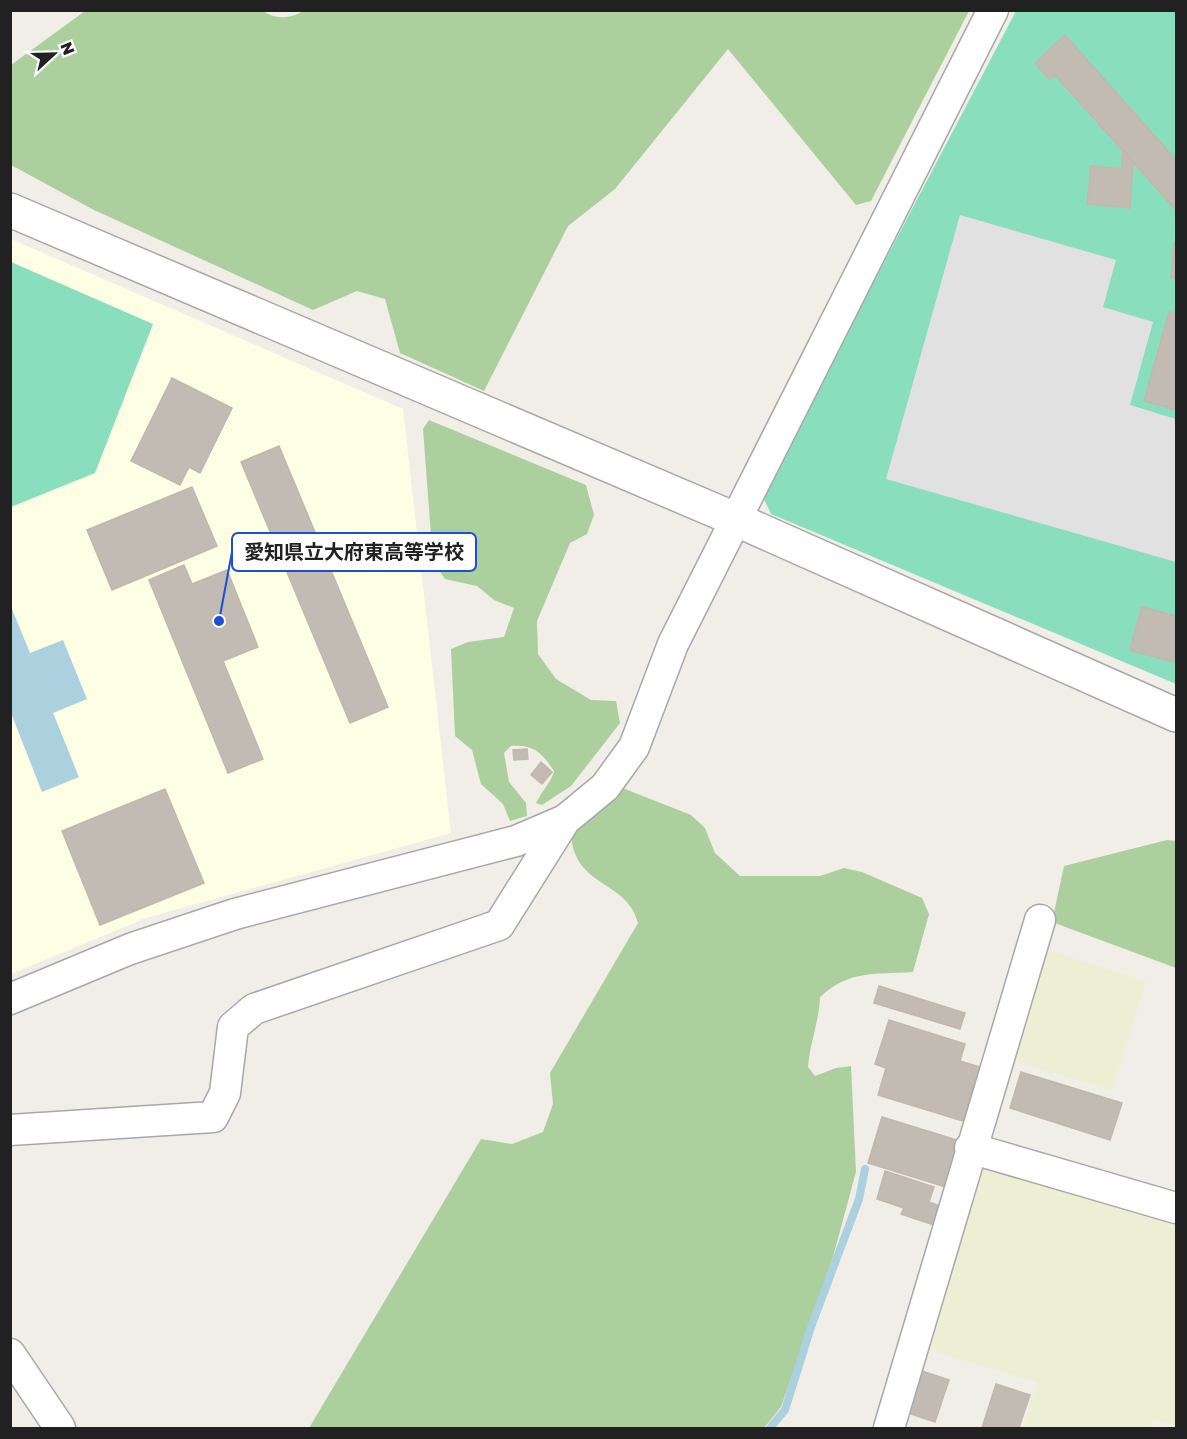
<svg xmlns="http://www.w3.org/2000/svg" width="1187" height="1439" viewBox="0 0 1187 1439" font-family="'Golos Text','Noto Sans JP',sans-serif">
<rect width="100%" height="100%" fill="#f1eee8"/>
<path fill="#fefee4" d="M11 239 403 409 451 833 146 918 11 974Z"/>
<path fill="#edefd5" d="M1043 949 1146 981 1112 1091 1009 1059Z
M987 1162 1176 1221V1426L1153 1419 1150 1428H1023L1037 1383 924 1348 979 1166Z"/>
<path fill="#accf9e" d="M262 10C274 20 293 19 304 10L969 11 871 201 856 205 728 49 615 189 568 226 484 391 400 353 385 299 357 291 313 310 94 210 11 165V65L85 11Z
M429 420 586 485 594 515 587 534 570 543 537 621 538 654 556 679 591 700 616 701 620 723 571 786 542 805 536 803C541 792 552 781 554 771 542 753 534 744 511 746L504 753 509 782 526 803 527 816 510 821 503 804 481 784 472 750 455 736 451 649 468 642 504 637 514 608 494 600 477 586 445 579 433 562 423 429Z
M620 787 691 815 705 828 715 853 740 876H820L844 868 862 872 922 898 929 914 913 972C876 975 850 969 820 997 819 1022 810 1042 808 1067L815 1076 836 1068 851 1066 856 1172 833 1257 781 1407 764 1428H309L481 1139 512 1144 543 1132 553 1104 550 1073 638 923C628 880 573 888 571 833L611 801Z
M1167 840 1176 841V968L1052 922 1064 866Z"/>
<path fill="#89debe" d="M1016 11H1176V684L771 514 762 495Z
M11 262 153 324 95 473 11 507Z"/>
<path fill="#e1e1e1" d="M960 215 1116 260 1103 307 1153 322 1130 405 1176 419V562L886 479Z"/>
<path fill="#aad1dd" d="M10 604 30 653 63 640 87 699 53 713 79 777 42 792 11 713Z"/>
<g fill="none" stroke-linecap="round" stroke-linejoin="round">
<path stroke="#aad1dd" stroke-width="8" d="M770 1428 785 1410 811 1327 859 1199 865 1169"/>
</g>
<path fill="#c2bbb4" stroke="#c3b6ab" stroke-width="1.5" d="M1065 35 1176 160V210L1055 75 1050 80 1035 63Z
M1123 150 1133 162 1130 208 1087 204 1091 166 1122 169Z
M1174 243H1176V279L1171 278Z
M1169 312 1176 314V410L1144 401Z
M172 378 232 408 200 473 189 467 180 485 131 461Z
M279 446 388 707 350 723 241 462Z
M192 487 217 546 112 590 87 530Z
M184 565 192 584 227 570 258 647 223 661 263 759 228 773 149 580Z
M1142 607 1176 616V650L1173 662 1130 650Z
M527 749 528 759 514 760 513 750Z
M541 762 552 772 542 784 531 775Z
M165 789 204 883 100 925 62 831Z
M879 986 965 1013 960 1029 874 1003Z
M889 1020 965 1044 960 1061 980 1067 963 1121 878 1095 886 1068 875 1064Z
M1021 1072 1122 1103 1110 1140 1010 1108Z
M882 1117 960 1141 946 1187 868 1163Z
M885 1171 934 1187 929 1202 940 1206 934 1225 901 1214 904 1208 877 1199Z
M919 1370 949 1380 935 1422 905 1412Z
M996 1384 1030 1395 1019 1428H982Z"/>
<g fill="none" stroke-linecap="round" stroke-linejoin="round">
<g stroke="#a8a8a8" stroke-width="33">
<path id="minor" d="M10 999 130 949 235 914 516 841 565 820 605 787 634 747 673 644 993 10
M10 1130 213 1117 225 1093 233 1027 254 1009 499 925 565 820
M970 1148 1176 1208
M10 1354 60 1428
M889 1428 1040 920"/>
</g>
<g stroke="#a8a8a8" stroke-width="36">
<path id="tertiary" d="M10 210 737 520 1176 715"/>
</g>
<use href="#minor" stroke="#fff" stroke-width="30"/>
<use href="#tertiary" stroke="#fff" stroke-width="33"/>
</g>
<path fill="none" stroke="#1d4ed8" stroke-width="2" d="M219 621L232 552"/>
<circle fill="#1d4ed8" stroke="#fff" stroke-width="2" cx="219" cy="621" r="6"/>
<rect fill="#fff" stroke="#1d4ed8" stroke-width="2" x="232" y="533" width="244" height="38" rx="6"/>
<g font-size="20" text-anchor="middle" font-weight="bold" fill="#212121">
<text x="354" y="559">愛知県立大府東高等学校</text>
</g>
<rect width="1187" height="1439" fill="none" stroke="#212121" stroke-width="24"/>
<g transform="translate(54 54) rotate(68)" stroke="#ffffff" stroke-width="4.5" paint-order="stroke">
<path d="M0-4.5L10 22L0 15L-10 22Z" fill="#212121"/>
<text y="-9" font-size="16" font-weight="bold" text-anchor="middle" fill="#212121">N</text>
</g>
</svg>
